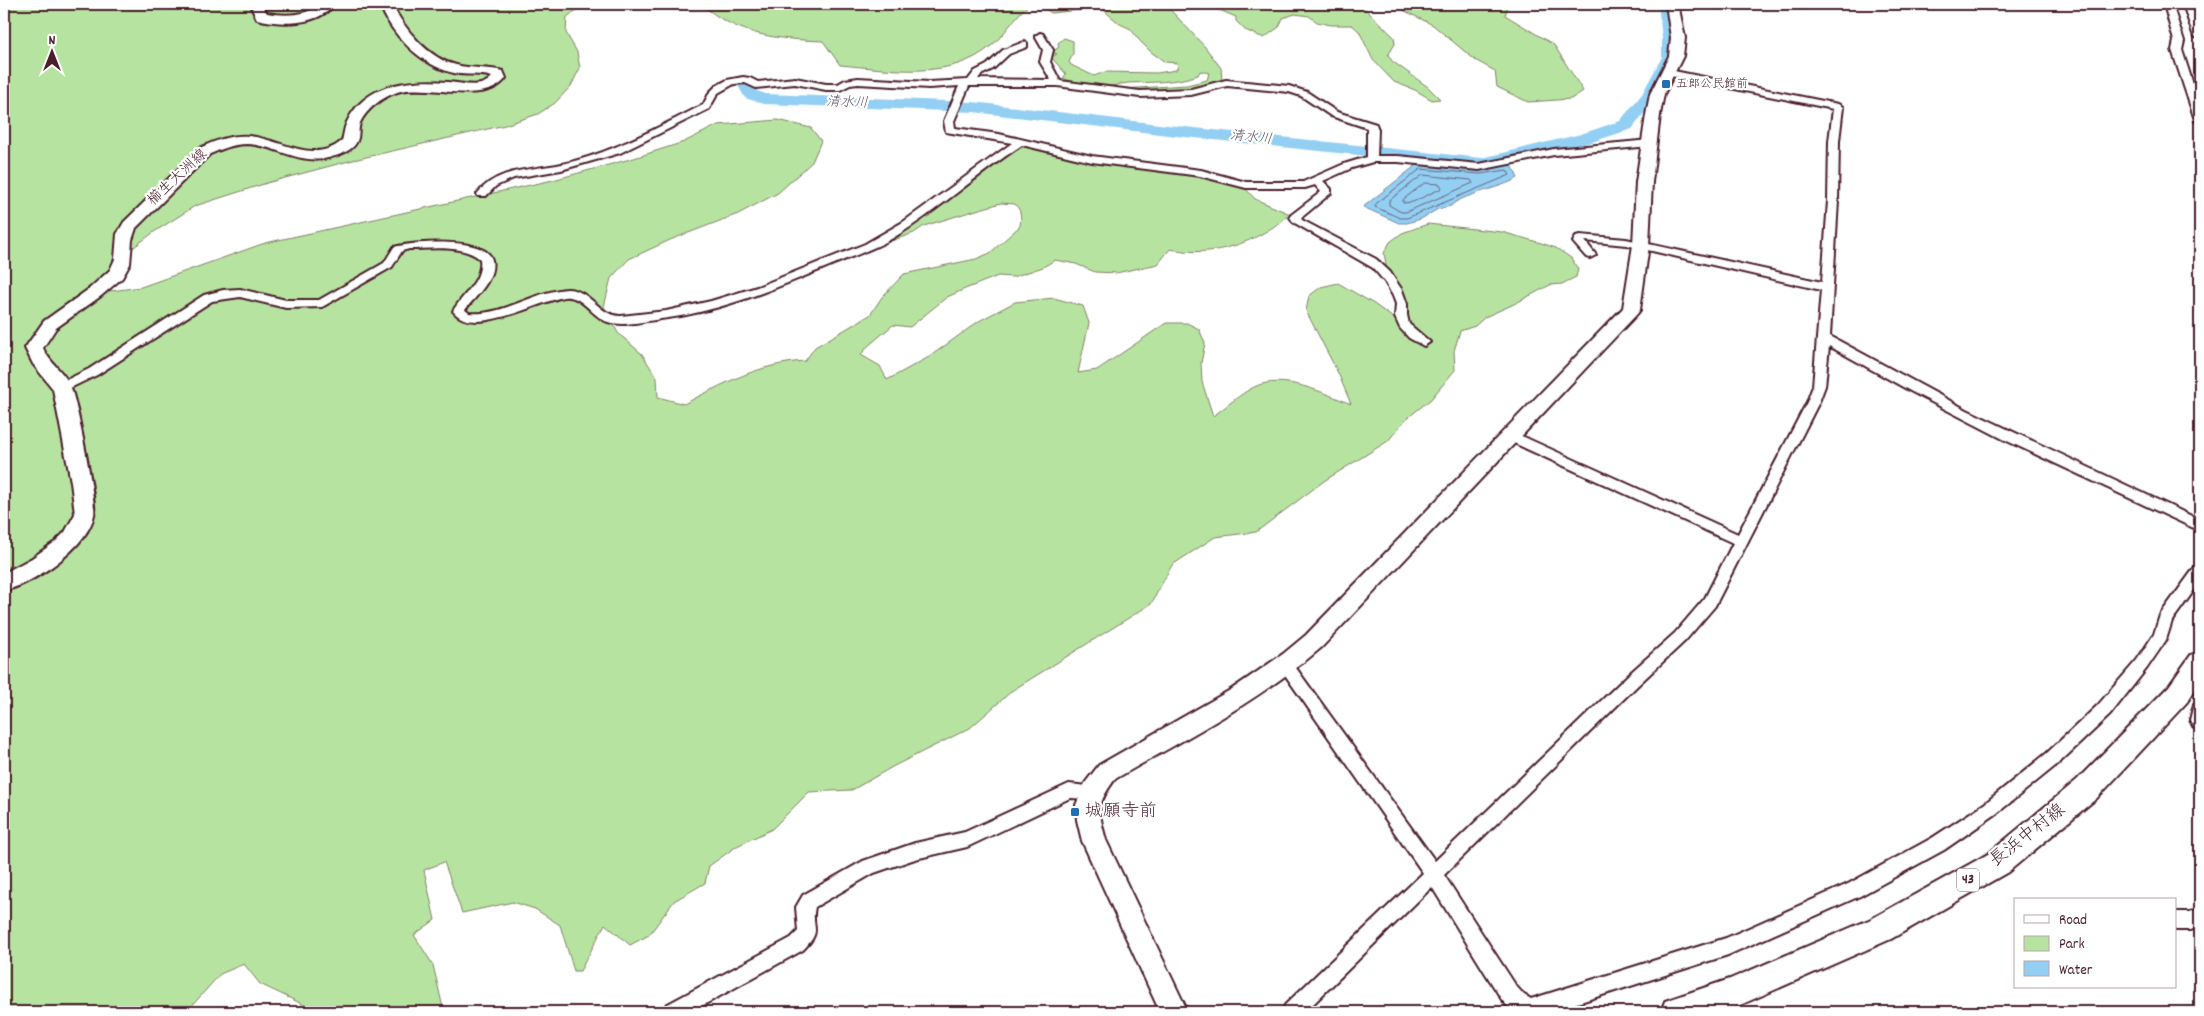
<svg xmlns="http://www.w3.org/2000/svg" width="2204" height="1016" viewBox="0 0 2204 1016" font-family="Dekko,'Klee One',sans-serif">
<rect width="100%" height="100%" fill="#fff"/>
<filter id="ink" filterUnits="userSpaceOnUse"><feTurbulence type="fractalNoise" baseFrequency=".02" numOctaves="2"/><feDisplacementMap in="SourceGraphic" scale="10" xChannelSelector="R" yChannelSelector="G"/><feConvolveMatrix kernelMatrix="1 2 1 2 8 2 1 2 1" color-interpolation-filters="sRGB"/></filter>
<g filter="url(#ink)">
<path fill="#b7e3a1" stroke="#808166" d="M4 4H589L582 6 567 17 566 33 577 52 580 68 571 86 555 103 538 114 505 125 349 161 270 182 195 206 154 232 114 262 101 282 111 291 141 287 265 243 553 180 634 158 684 142 718 125 778 120 811 128 821 141 812 162 778 193 738 214 670 240 629 259 611 278 604 307 618 333 642 354 657 378 658 397 684 404C725 383 758 364 805 361L815 347 870 315 882 297 904 274 976 259 990 253 1020 226C1021 218 1022 211 1015 204L1001 203 973 211 924 226 914 233 880 245 1022 145 1053 153 1187 174 1229 183 1245 188 1255 199 1290 214C1257 243 1214 258 1170 249L1158 264 1116 273 1095 272 1076 264 1055 260 1043 267 1013 277 998 276 965 289 947 297 910 327 893 325 868 346 861 355 880 366 887 380 929 357 979 321 1015 302 1054 298 1083 306 1089 323 1078 373 1097 370 1166 323H1187L1199 329 1205 343 1201 363 1202 382 1213 416C1226 407 1240 394 1254 387 1283 373 1324 393 1351 404L1338 373 1306 311 1309 296 1321 287 1338 283 1374 304 1400 323 1406 312 1387 270 1384 253 1390 242 1402 233 1428 224 1502 232 1541 243 1556 248 1571 258 1578 269 1576 277 1562 284 1550 285 1514 304 1485 317 1475 326 1460 331 1454 351 1455 370 1431 399 1405 420 1388 441 1324 481 1256 532 1215 537 1172 565 1151 604 1013 690 970 728 894 766 852 790 809 792 772 829 737 846 709 866 705 883 674 901 649 935 630 945 605 924 580 971H574L560 925 535 909 513 902 462 913 444 862 424 870 435 920 414 935 433 965 444 1012H319L260 984 244 964 220 974 190 1008 179 1012H4Z
M701 4H1030C1014 16 1006 34 991 46 950 81 890 69 840 65L823 41C776 39 738 36 701 4Z
M1039 4H1165L1205 47 1221 68 1222 80 1218 84C1181 91 1159 93 1121 89L1187 85 1207 80 1209 73 1200 71 1198 75C1175 83 1152 82 1128 83 1119 84 1110 87 1101 87 1088 87 1075 83 1063 78L1066 74 1051 57 1057 54 1052 52 1059 47 1058 43 1064 38 1073 41V54L1069 62 1071 65 1094 76 1105 72 1157 73 1176 70 1178 66 1177 63 1165 62 1151 52 1138 39 1131 29 1120 24 1101 8 1051 13Z
M1205 4H1357L1363 7 1394 37 1395 44 1388 55 1392 61 1428 87 1440 99 1432 100 1415 90 1394 82 1373 60 1359 31 1352 25H1331L1317 22 1309 16 1295 14 1283 18 1279 27 1264 38 1245 30 1236 21V17Z
M1391 4H1509L1505 15 1554 45 1583 91 1571 99 1528 102 1497 87 1495 71 1475 60 1433 25Z"/>
<path fill="#93cff3" stroke="#7689a3" d="M1419 163C1451 166 1481 172 1511 163L1518 178C1502 188 1460 195 1451 206L1438 209 1421 219 1407 223H1399L1363 207Z"/>
<g fill="none" stroke-linecap="round" stroke-linejoin="round">
<path stroke="#67657b" stroke-width="1" d="M1421 169 1480 174 1507 170 1510 175 1407 218H1400L1375 207 1376 204Z
M1423 175 1471 180 1473 183 1406 212H1401L1389 205V201Z
M1425 183 1440 184 1442 188 1413 202 1403 203V200Z"/>
<path fill="#93cff3" fill-rule="evenodd" d="M1658 4H1672L1678 38V57L1657 96 1632 129 1592 142 1482 168 1176 136 973 112 764 104 745 98 736 82 738 79H750L757 91 766 94 973 102 1176 126 1482 158 1581 134 1620 121 1642 94 1662 57V38Z"/>
<g stroke="#4a1f2b" stroke-width="4">
<path id="street" d="M2164 4H2172L2184 41 2182 50 2200 106V123L2195 120 2172 50 2174 41Z
M1040 33 1043 34 1053 50 1050 62 1060 81 1140 91 1191 89 1226 80 1289 86 1307 92 1337 112 1376 124 1378 130 1377 156H1398L1479 164 1554 149 1650 140 1655 143 1650 146 1554 155 1479 170 1398 162H1373L1352 168 1323 181 1331 189V193L1301 218 1302 220 1376 259 1390 272 1402 290 1407 304V315L1409 324 1430 342 1424 346 1409 338 1400 328 1395 317 1396 304 1393 296 1385 282 1373 268 1293 222 1290 217 1291 215 1321 192 1315 185 1305 188H1246L1200 176 1092 162 1022 145C977 174 938 211 893 238 874 249 853 256 834 264 778 287 721 312 661 319 645 321 624 327 608 322 592 317 582 294 564 297 537 302 473 338 453 311 463 294 483 280 480 259 463 244 430 249 409 249L402 251 392 267 322 307 286 308 240 297 212 301 97 375 66 390H58L56 387 58 384 89 369 204 295 223 290 240 289 286 300H319L384 263 394 247C411 242 487 236 492 260 496 279 475 297 465 310L469 313C504 316 534 291 567 289 590 289 600 317 621 316L666 311 711 301 757 287 865 244 903 222 1012 143 946 132 944 121 959 86 929 88 858 84 850 85 840 90H826L795 84 756 88 745 83 734 84 718 93 709 109 620 153 561 170 514 178 496 186 486 196H478L477 194C496 169 529 170 557 165 609 155 656 128 703 105L710 92 716 86 727 80 743 77 750 78 758 82 795 78 826 84H838L845 80 858 78 929 82 968 80 975 71 987 65 1003 50 1024 42 1027 43V47L1009 54 993 69 981 75 978 79 1051 80 1040 62 1043 50 1035 36ZM969 86H1057L1140 97 1191 95 1227 86 1289 92 1301 96 1331 116 1367 128V157L1344 164 1303 182H1246L1201 170 1092 156 999 134 955 128 954 121Z
M1669 70 1838 104 1843 107 1839 141 1838 201 1830 336 1967 410 2200 520V531L2005 440 1912 392 1829 346 1825 386 1819 402 1715 606 1685 641 1639 684 1444 875 1516 986 1524 995 1531 999 1726 938 1848 884 1932 838 1984 804 2047 753 2098 705 2137 660 2154 634 2160 615 2195 567 2200 565V582L2172 621 2166 640 2147 668 2110 715 2059 763 1996 814 1944 850 1860 896 1728 955 1549 1012H1517L1510 1009 1502 1000 1432 887 1305 1012H1283L1285 1005 1423 873 1281 669 1278 665 1281 661 1286 659 1291 661 1435 861 1629 674 1675 633 1705 598 1733 543 1505 439 1503 436 1505 433H1515L1738 534 1807 402 1813 386 1821 290 1626 245 1585 241 1596 255 1590 258 1586 257 1573 242 1576 236 1580 235 1626 239 1822 282 1828 201 1829 141 1833 109 1666 75V71Z
M2200 702V730L2194 728 2190 720 2194 704Z
M1069 784 1097 787 1099 792 1097 797 1091 799 1070 798 967 847 915 859 874 873 815 907C810 929 824 929 803 950L691 1012H664L666 1005 791 938 798 931 796 907 803 895 863 861 915 843 965 832Z
M2200 908V926L2191 930H2175V912H2190Z"/>
</g>
<g stroke="#4a1f2b" stroke-width="4">
<path id="secondary" d="M254 4H266L264 9 267 13C279 15 293 16 306 12 317 8 323 3 335 4 318 26 281 25 257 19L252 9Z
M380 4H392C403 28 429 59 456 65 471 69 487 67 503 71L506 78C486 106 433 84 401 91 385 95 367 108 360 123 358 128 359 133 358 138 355 151 339 155 328 158 298 165 275 145 247 144 233 144 222 149 210 154L136 228 132 240 130 264 122 278 101 296 56 328 43 348C49 363 66 373 71 388 77 404 97 503 94 515 87 548 34 583 4 591V573L32 558 55 542 65 532 75 514 71 482 53 389 33 364 25 348 44 321 89 289 110 270 115 259 117 234 124 222 200 148C214 141 232 134 249 136 281 139 313 165 342 141 344 134 344 128 347 122 365 83 410 79 448 82 463 83 481 90 492 77 481 73 466 76 454 73 422 66 390 34 380 4Z
M1666 4H1678L1685 38 1683 56 1664 94 1660 115 1652 182 1649 245 1640 310 1637 314 1322 647C1259 701 1186 738 1115 779 1096 805 1098 810 1106 840L1188 1012H1160L1082 841 1077 820 1076 805 1085 783 1099 765 1232 689 1283 654 1306 635 1623 308 1633 245 1636 182 1646 115 1650 94 1669 56 1671 38Z"/>
</g>
<g stroke="#4a1f2b" stroke-width="4">
<path id="primary" d="M2183 4H2197L2200 13V38L2195 37 2193 34Z
M2200 652V682L2187 702 2097 798 2008 872 1891 939 1731 1009 1722 1012H1661L1665 1001 1730 979 1871 919 1988 854 2077 780 2169 686 2191 655Z"/>
</g>
<use href="#street" fill="#fff" fill-rule="evenodd"/>
<use href="#secondary" fill="#fff" fill-rule="evenodd"/>
<use href="#primary" fill="#fff" fill-rule="evenodd"/>
</g>
</g>
<g fill="#1f6fb2" stroke="#fff" stroke-width="2">
<rect x="1661" y="79" width="10" height="10" rx="2.5"/>
<rect x="1070" y="807" width="10" height="10" rx="2.5"/>
</g>
<g text-anchor="middle" dominant-baseline="central" stroke-width="4.5" stroke-linejoin="round" paint-order="stroke">
<g font-size="12" fill="#4a1f2b" stroke="#fff" text-anchor="start">
<text x="1676" y="84">五郎公民館前</text>
</g>
<g font-size="14" font-style="italic" fill="#605467" stroke="#fff">
<text transform="translate(847 103) rotate(2)">清水川</text>
<text transform="translate(1251 138) rotate(6)">清水川</text>
</g>
<rect fill="#fff" stroke="#80626b" stroke-width="1" x="1957" y="868.5" width="22" height="23" rx="4"/>
<g font-size="14" font-weight="bold" fill="#4a1f2b">
<text x="1968" y="880">43</text>
</g>
<g font-size="15" fill="#4a1f2b" stroke="#fff">
<text transform="translate(178 178) rotate(-43)">櫛生大洲線</text>
</g>
<g font-size="18" fill="#4a1f2b" stroke="#fff" text-anchor="start">
<text x="1085" y="812">城願寺前</text>
</g>
<g font-size="18" fill="#4a1f2b" stroke="#fff">
<text transform="translate(2028 836) rotate(-38)">長浜中村線</text>
</g>
</g>
<rect width="2204" height="1016" fill="none" stroke="#fff" stroke-width="20"/>
<rect x="10" y="10" width="2184" height="996" fill="none" stroke="#4a1f2b" stroke-width="2" filter="url(#ink)"/>
<rect x="2014" y="898" width="162" height="90" fill="#ffffff" stroke="#b7a5aa"/>
<rect x="2024" y="915" width="25" height="8" fill="#ffffff" stroke="#b7a5aa"/>
<text x="2059" y="924" font-size="15" fill="#4a1f2b">Road</text>
<rect x="2024" y="936" width="25" height="15" fill="#b7e3a1" stroke="#b7a5aa"/>
<text x="2059" y="948" font-size="15" fill="#4a1f2b">Park</text>
<rect x="2024" y="961" width="25" height="15" fill="#93cff3" stroke="#b7a5aa"/>
<text x="2059" y="974" font-size="15" fill="#4a1f2b">Water</text>
<g transform="translate(52 52)" stroke="#ffffff" stroke-width="4" paint-order="stroke">
<path d="M0-4L9 19L0 12L-9 19Z" fill="#4a1f2b"/>
<text y="-8" font-size="14" font-weight="bold" text-anchor="middle" fill="#4a1f2b">N</text>
</g>
</svg>
